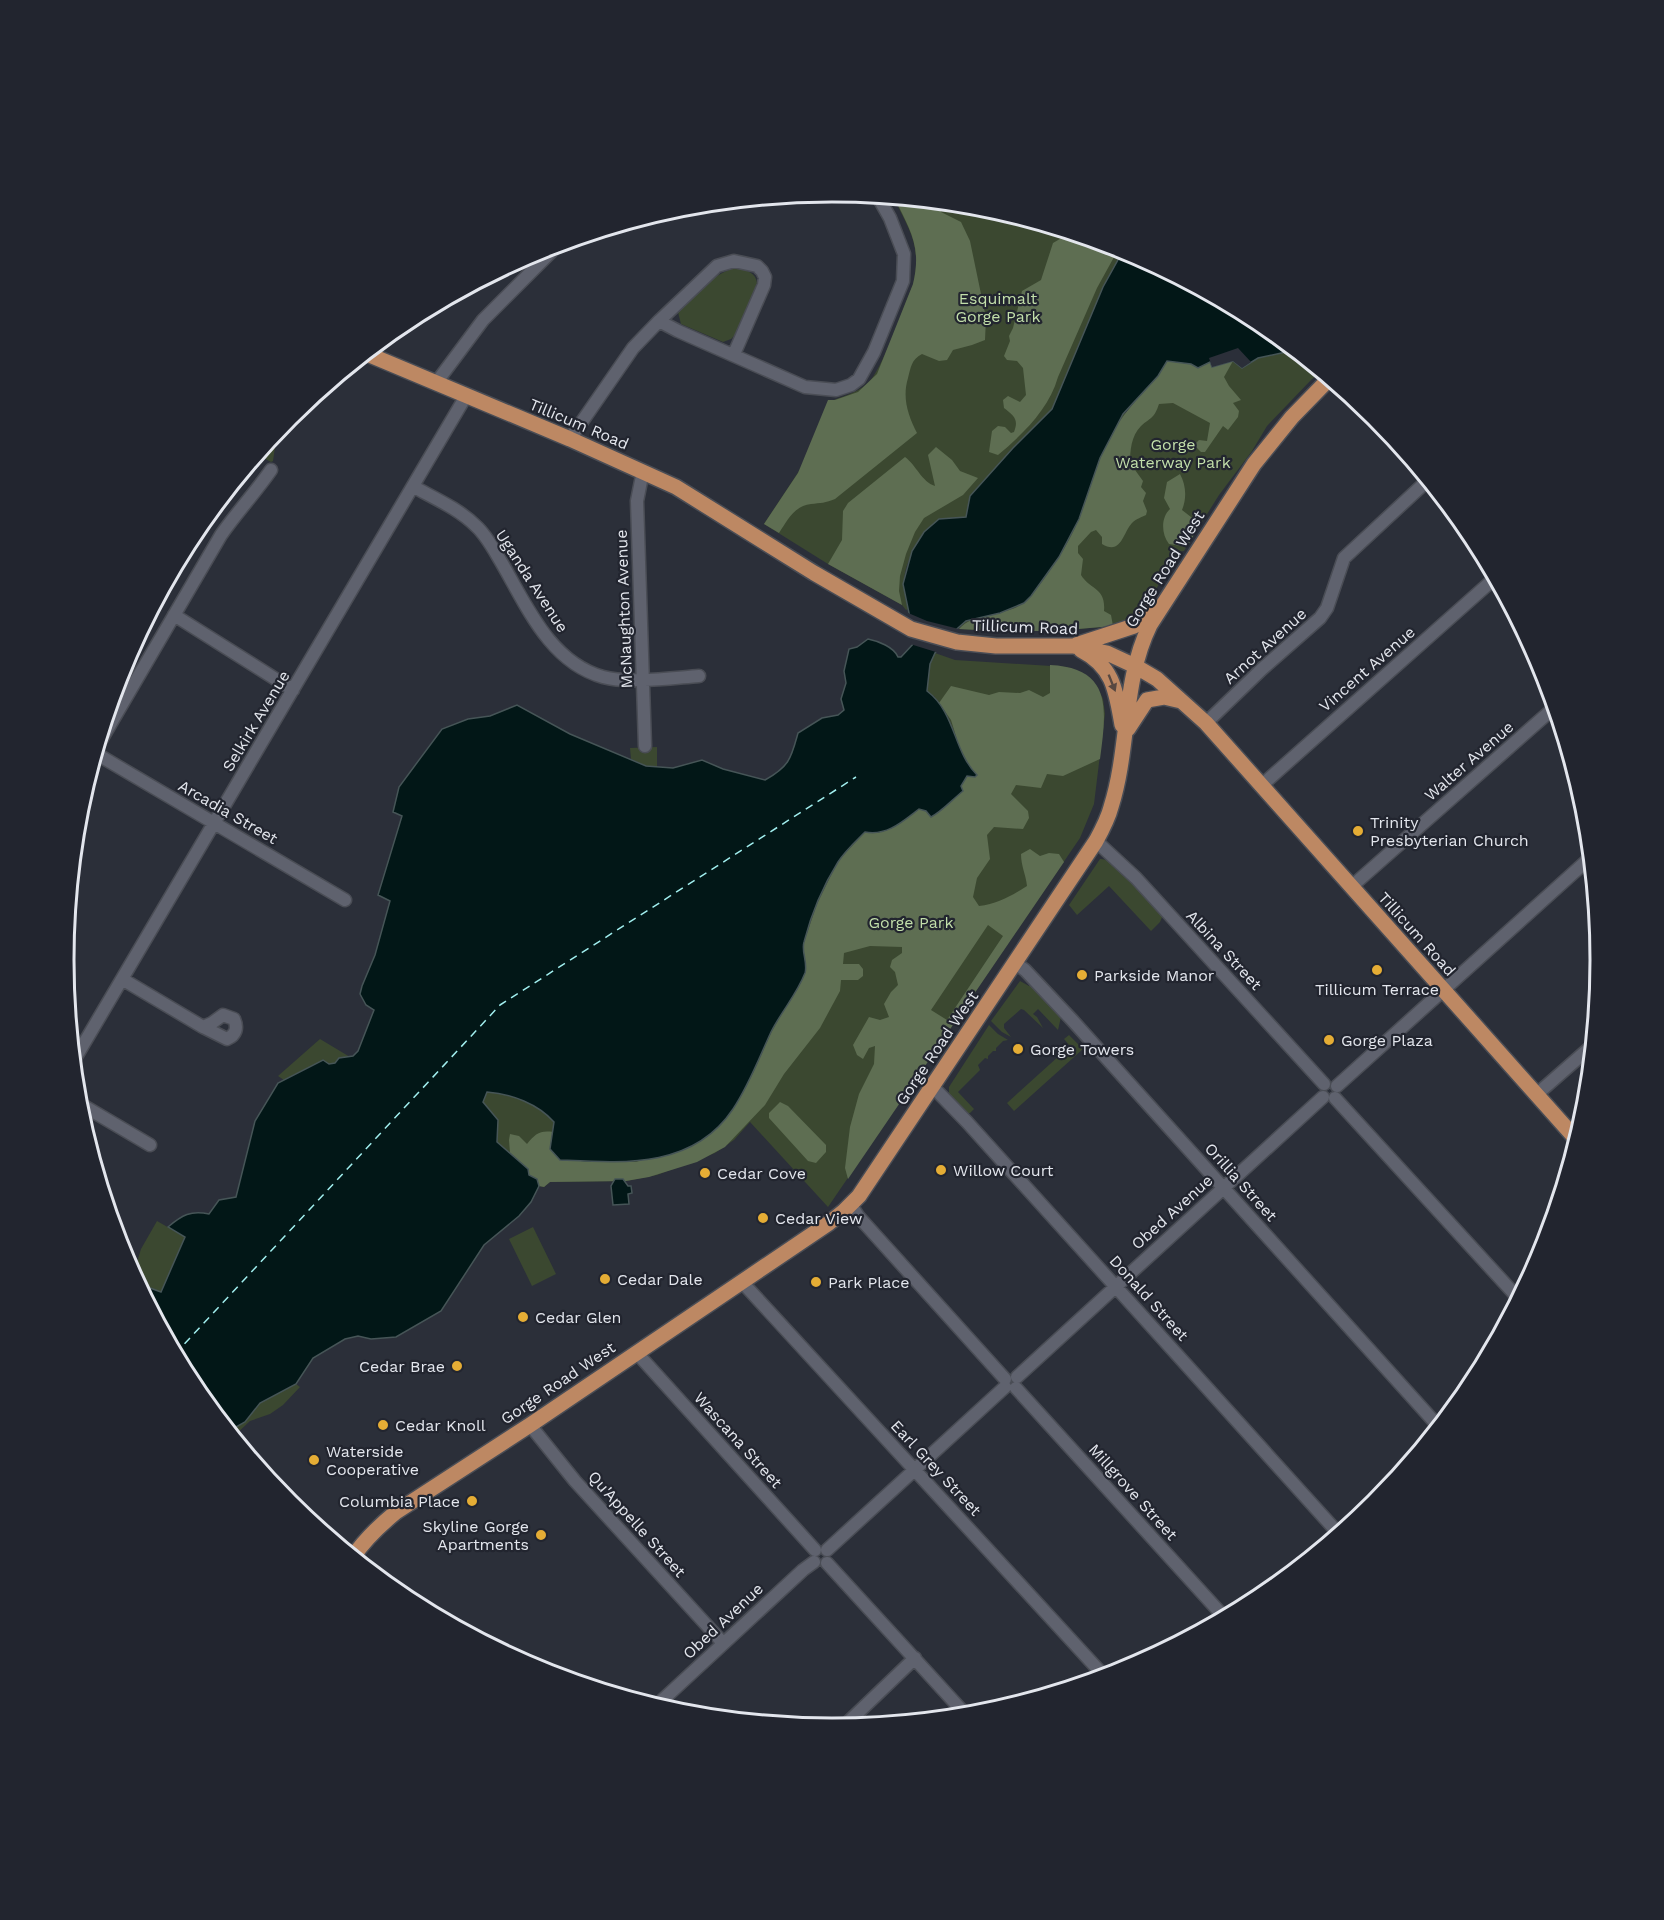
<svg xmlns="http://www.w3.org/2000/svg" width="1664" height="1920" viewBox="0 0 1664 1920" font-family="'Work Sans',sans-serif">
<rect width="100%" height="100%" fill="#2b2f39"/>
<path fill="#3b4830" d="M893 197 982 206 1124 249 1103 287 1052 409 966 517 940 520C913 550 896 566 908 609L906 610 902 605 828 564 764 524 801 468 828 402C842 397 856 393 867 384 883 370 903 307 913 285 922 246 910 231 893 197Z
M739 267C747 271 756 273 757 283L738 332 731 339 723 342 681 324 678 312C698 293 711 273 739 267Z
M1295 350 1322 372 1312 379 1267 426 1252 451 1219 495 1184 551 1178 552 1152 596 1135 616 1113 626 1055 631H997L959 629 1123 414 1233 361 1242 368 1258 358Z
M271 438 276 440 273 461 271 462 257 454Z
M935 653 955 660 1067 667 1092 681 1097 686 1103 699 1105 714 1094 804 1080 838 828 1207 750 1122 734 1140 715 1153 657 1175 626 1181 550 1182 544 1187 539 1186 537 1179 497 1142V1133L483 1102 487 1092C512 1094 538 1104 554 1122L550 1149 935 697 927 691 930 664Z
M657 747V767L646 766 631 759 630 748Z
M1100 859C1116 857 1151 902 1163 915L1160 922 1151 931 1109 886 1077 915 1069 905Z
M1020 981 1029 986 1031 985 1061 1017 1058 1030 1038 1009 1033 1014 1037 1017 1043 1028 1024 1010 1021 1009 1004 1024V1028L1011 1037 1002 1032 991 1021Z
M989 1025 998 1034 1008 1040 1003 1041 996 1048V1051H993L988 1056V1059L985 1058 978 1065 980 1070 958 1092 974 1109 970 1113H966L947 1094 949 1092V1087Z
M1069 1035 1083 1049 1014 1111 1007 1103 1070 1046 1064 1039Z
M320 1039 350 1057 339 1058 335 1063 329 1064 323 1061 284 1080 278 1076Z
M157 1221 185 1237 161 1292 150 1288 144 1296 133 1275 141 1249Z
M533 1227 556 1274 532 1286 509 1239Z
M296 1384 300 1387 283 1405 270 1414 250 1421 233 1437 229 1431 245 1422 260 1403Z"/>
<path fill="#5e6e52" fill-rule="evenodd" d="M894 197 938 201 941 212 961 222 970 241 986 318 985 340 972 345 953 350 947 360 939 361 922 354C911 360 911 367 908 378 902 398 908 415 917 433L835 499C826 503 820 503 811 504 794 506 787 521 779 533L764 524 798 473 828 400H835L858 392 877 374 913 284C922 246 910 230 894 197Z
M1070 233 1119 248 1097 288 1058 377C1049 409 1023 434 998 455L989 452 992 431 998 426 1005 427 1011 433 1014 432C1019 419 1014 416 1004 408L1003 400 1008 396 1020 402 1026 395 1023 368 1017 361 1007 360 1004 356 1010 341 1009 336 1013 328 1022 291 1041 280 1053 243Z
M1167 361 1191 364 1210 362 1212 367 1233 361 1224 377 1229 386 1241 400 1233 403 1239 411 1238 417 1228 430 1223 426 1205 452H1201L1194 445 1199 440 1207 441 1210 423 1173 403 1159 404C1154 419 1151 417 1141 426 1131 436 1130 451 1130 463L1143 481 1141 487 1146 493 1143 501 1147 511 1146 515C1142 517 1136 519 1133 522 1123 531 1122 556 1102 544V537L1096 530 1091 532 1078 546V553L1083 559 1081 575C1090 590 1106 587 1104 611L1111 615 1113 626 1055 631H997L959 629C977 609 1013 619 1031 596 1049 573 1069 545 1079 518 1090 492 1096 463 1110 437 1126 407 1149 389 1167 361Z
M936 447 952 460 960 471 978 478 963 495 924 518 915 532 906 554 900 576 899 591 902 605 828 564 842 540 843 511 848 503 905 457C916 465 922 482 935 486L928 455Z
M1180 474C1186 485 1187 498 1182 510L1200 524 1187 547 1169 544C1161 534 1161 517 1170 509L1164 498 1167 482Z
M1050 665C1114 668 1106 712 1100 759L1063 776 1047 774 1041 788 1016 785 1011 794 1028 811 1029 818 1023 829 994 827 987 835 990 859 977 878 973 897 979 906C998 904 1011 896 1027 886 1026 875 1021 866 1021 854L1030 849 1040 856 1049 853 1059 854 1064 862 848 1179 845 1168 850 1127 859 1094 874 1064 875 1046 869 1048 863 1059 857 1055 853 1045 869 1017 880 1020 889 1017 884 1004 891 992 898 985 895 972 890 967 892 960 902 953V947L870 946 844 953 843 964H859L863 969V976L858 980H841L840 991 820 1028 784 1074 765 1105 725 1147 697 1162 649 1177 626 1181 550 1182 544 1187 539 1186 537 1179 529 1175 528 1169 510 1153 509 1140 510 1134 519 1136 527 1144C535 1134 540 1130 553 1132L550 1149 587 1161 636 1162 707 1137 732 1111 753 1073 772 1031 806 971 803 945 817 904 838 861 865 832C887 836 902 822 919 809L938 813 945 804 963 791 961 786 967 776 975 777 959 746 951 720 939 703 951 686 989 695 999 692 1020 693 1029 690 1043 697 1050 693ZM988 925 1003 936 947 1020 931 1010Z
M780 1102 788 1106 826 1145V1152L816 1163 808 1161 769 1118V1113Z"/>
<path fill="#021717" stroke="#465557" stroke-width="1.5" d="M1124 249 1260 321 1295 350 1258 358 1242 368 1233 361 1212 367 1210 362 1198 368 1191 364 1167 361 1158 376 1123 414 1100 458 1079 519 1059 557 1031 596 1024 603 1000 613 966 621 950 635 935 653 930 664 927 691C956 713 953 751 977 775L975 777 967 776 961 786 963 791C953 799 941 812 931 817L926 811 919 809C902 822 887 836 865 832 856 841 845 851 838 862 823 886 811 915 804 942 801 951 808 963 805 973 797 994 781 1012 771 1032 759 1058 749 1085 733 1109 693 1169 623 1163 560 1160L550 1149 554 1122C538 1104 512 1094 487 1092L483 1102 498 1120 497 1142 528 1169 529 1175 537 1179 539 1186 531 1202 519 1216 484 1245 441 1311 396 1337 371 1339 358 1336 345 1339 313 1358 296 1384 260 1403 245 1422 229 1431 192 1387 144 1296 150 1288 161 1292 185 1237 168 1227C182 1215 191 1210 209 1214L219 1200 236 1197 255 1121 278 1083 323 1060 329 1064 335 1063 339 1058 353 1056 358 1051 374 1010 366 1005 360 994 362 986 375 955 390 901 378 895 402 816 393 812 399 787 442 729 468 719 490 716 517 705 570 734 646 766 673 768 702 760 723 769 765 780C790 766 791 758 798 733L822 718 838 715 844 710 841 699 846 683 844 671 849 649 857 647 868 639C878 641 894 647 898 657H901L915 642 903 584 912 551 924 532 939 519 966 517 970 496 1013 448 1052 409 1103 287Z
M615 1179H623L628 1186H631L632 1193 628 1194 629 1204 613 1205 611 1186Z"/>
<path fill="#2b2f39" d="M1238 348 1251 362 1242 368 1233 361 1212 367 1209 358Z
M906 612 927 621 959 629V633L939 653 910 644 912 641Z"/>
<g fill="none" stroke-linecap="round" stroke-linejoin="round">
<path stroke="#a1efef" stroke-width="1.5" stroke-dasharray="8 6" stroke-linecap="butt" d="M175 1354 500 1005 856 777"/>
<g stroke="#4a4d55" stroke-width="15">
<path id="minor" d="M659 321 678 331 805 387 836 390 851 385 859 379 874 352 903 281 904 254 890 218 877 195
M436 383 483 320 560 243
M570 439 633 348 659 321 717 266 734 261 757 266 762 271 765 277 764 285 734 354
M643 471 637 501 645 746
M414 487C434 498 459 509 476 526 486 535 493 548 500 560 526 604 549 662 603 677 628 684 672 678 699 676
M174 615 293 690
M1206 723 1262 669 1320 618 1327 608 1344 558 1428 480
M97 747 221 535C237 512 255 493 271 470
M95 753 345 900
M1262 785 1495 578
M1096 841 1136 878 1324 1084
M1351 887 1555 707
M1015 963 1025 970 1073 1021 1439 1427
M122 979 203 1027
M223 1015 234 1019C238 1028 236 1035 227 1039L203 1027 212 1023Z
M73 1062 466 396
M1337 1086 1591 857
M933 1087 967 1122 1339 1534
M1536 1095 1593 1045
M1335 1098 1519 1299
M77 1102 150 1145
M851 1205 858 1216 1005 1379
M742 1282 1105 1677
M636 1352 815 1550
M1017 1377 1323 1097
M1016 1388 1225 1618
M530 1425 575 1481 723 1643
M827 1550 1005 1387
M827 1563 967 1716
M656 1706 803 1570 814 1562
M842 1728 915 1658"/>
</g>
<g stroke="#4a4d55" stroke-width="18">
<path id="major" d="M365 353 570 439 676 487 814 573 911 629 957 642 996 646H1073L1107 653 1135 666 1157 679 1206 723 1577 1140
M1076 645 1134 626 1153 608
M1081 650C1114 667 1116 692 1122 725
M1128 729 1147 700 1164 697 1181 701
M353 1557C365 1539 379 1526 396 1512L530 1425 829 1223 844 1211 859 1196 1096 841C1102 830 1108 819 1111 807 1130 747 1122 682 1150 625L1254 464 1292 417 1330 378"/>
</g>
<use href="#minor" stroke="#5f626e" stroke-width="12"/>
<use href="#major" stroke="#bd8863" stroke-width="15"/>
</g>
<defs><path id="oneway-solid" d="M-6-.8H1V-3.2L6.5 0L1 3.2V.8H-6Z" transform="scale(1.5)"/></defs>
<use fill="#584841" href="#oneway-solid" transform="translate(1112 683) rotate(68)"/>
<g fill="#e5ad35" stroke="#22252f" stroke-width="2">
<circle cx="1358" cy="831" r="6"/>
<circle cx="1377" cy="970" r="6"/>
<circle cx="1082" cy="975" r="6"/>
<circle cx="1329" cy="1040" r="6"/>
<circle cx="1018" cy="1049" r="6"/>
<circle cx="941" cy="1170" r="6"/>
<circle cx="705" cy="1173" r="6"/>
<circle cx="763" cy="1218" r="6"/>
<circle cx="605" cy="1279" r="6"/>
<circle cx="816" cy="1282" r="6"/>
<circle cx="523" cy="1317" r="6"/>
<circle cx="457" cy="1366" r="6"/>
<circle cx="383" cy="1425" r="6"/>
<circle cx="314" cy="1460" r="6"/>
<circle cx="472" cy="1501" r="6"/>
<circle cx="541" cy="1535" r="6"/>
</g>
<g text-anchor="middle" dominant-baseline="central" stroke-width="4.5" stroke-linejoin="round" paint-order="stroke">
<g font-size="16" fill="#c2dfaa" stroke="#22252f">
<text x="998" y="298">Esquimalt<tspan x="998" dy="18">Gorge Park</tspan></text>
<text x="1173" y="444">Gorge<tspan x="1173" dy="18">Waterway Park</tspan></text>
<text x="911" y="922">Gorge Park</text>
</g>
<g font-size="16" fill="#e3e6ed" stroke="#22252f">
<text transform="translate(579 424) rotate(23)">Tillicum Road</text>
<text transform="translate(1165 569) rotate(-58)">Gorge Road West</text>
<text transform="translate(532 581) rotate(57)">Uganda Avenue</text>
<text transform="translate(624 609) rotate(-92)">McNaughton Avenue</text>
<text transform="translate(1025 627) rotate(2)">Tillicum Road</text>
<text transform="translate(1265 646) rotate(-42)">Arnot Avenue</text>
<text transform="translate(1367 669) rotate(-41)">Vincent Avenue</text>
<text transform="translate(256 721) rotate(-59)">Selkirk Avenue</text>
<text transform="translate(1469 761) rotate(-41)">Walter Avenue</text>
<text transform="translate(228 812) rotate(30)">Arcadia Street</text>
<text transform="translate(1417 934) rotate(48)">Tillicum Road</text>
<text transform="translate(1224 950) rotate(47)">Albina Street</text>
<text transform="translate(937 1048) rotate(-56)">Gorge Road West</text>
<text transform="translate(1241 1182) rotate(48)">Orillia Street</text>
<text transform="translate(1172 1212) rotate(-42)">Obed Avenue</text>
<text transform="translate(1149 1298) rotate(48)">Donald Street</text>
<text transform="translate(558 1383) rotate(-34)">Gorge Road West</text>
<text transform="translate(738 1440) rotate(48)">Wascana Street</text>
<text transform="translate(936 1468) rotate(47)">Earl Grey Street</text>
<text transform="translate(1133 1492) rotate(48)">Millgrove Street</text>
<text transform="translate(637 1524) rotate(48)">Qu'Appelle Street</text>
<text transform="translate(723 1621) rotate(-43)">Obed Avenue</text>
</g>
<g font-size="16" fill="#e3e6ed" stroke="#22252f" text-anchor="start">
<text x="1370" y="822">Trinity<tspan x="1370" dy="18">Presbyterian Church</tspan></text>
<text x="1094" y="975">Parkside Manor</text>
<text x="1377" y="989" text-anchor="middle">Tillicum Terrace</text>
<text x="1341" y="1040">Gorge Plaza</text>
<text x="1030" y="1049">Gorge Towers</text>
<text x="953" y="1170">Willow Court</text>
<text x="717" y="1173">Cedar Cove</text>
<text x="775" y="1218">Cedar View</text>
<text x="617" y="1279">Cedar Dale</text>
<text x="828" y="1282">Park Place</text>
<text x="535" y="1317">Cedar Glen</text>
<text x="445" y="1366" text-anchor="end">Cedar Brae</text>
<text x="395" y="1425">Cedar Knoll</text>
<text x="326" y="1451">Waterside<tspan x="326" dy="18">Cooperative</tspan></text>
<text x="460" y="1501" text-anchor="end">Columbia Place</text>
<text x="529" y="1526" text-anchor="end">Skyline Gorge<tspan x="529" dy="18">Apartments</tspan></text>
</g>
</g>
<path d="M0 0H1664V1920H0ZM74 960a758 758 0 1 1 1516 0a758 758 0 1 1-1516 0Z" fill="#22252f" fill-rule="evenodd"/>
<path fill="none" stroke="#e3e6ed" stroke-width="3" d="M74 960a758 758 0 1 1 1516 0a758 758 0 1 1-1516 0Z"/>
</svg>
